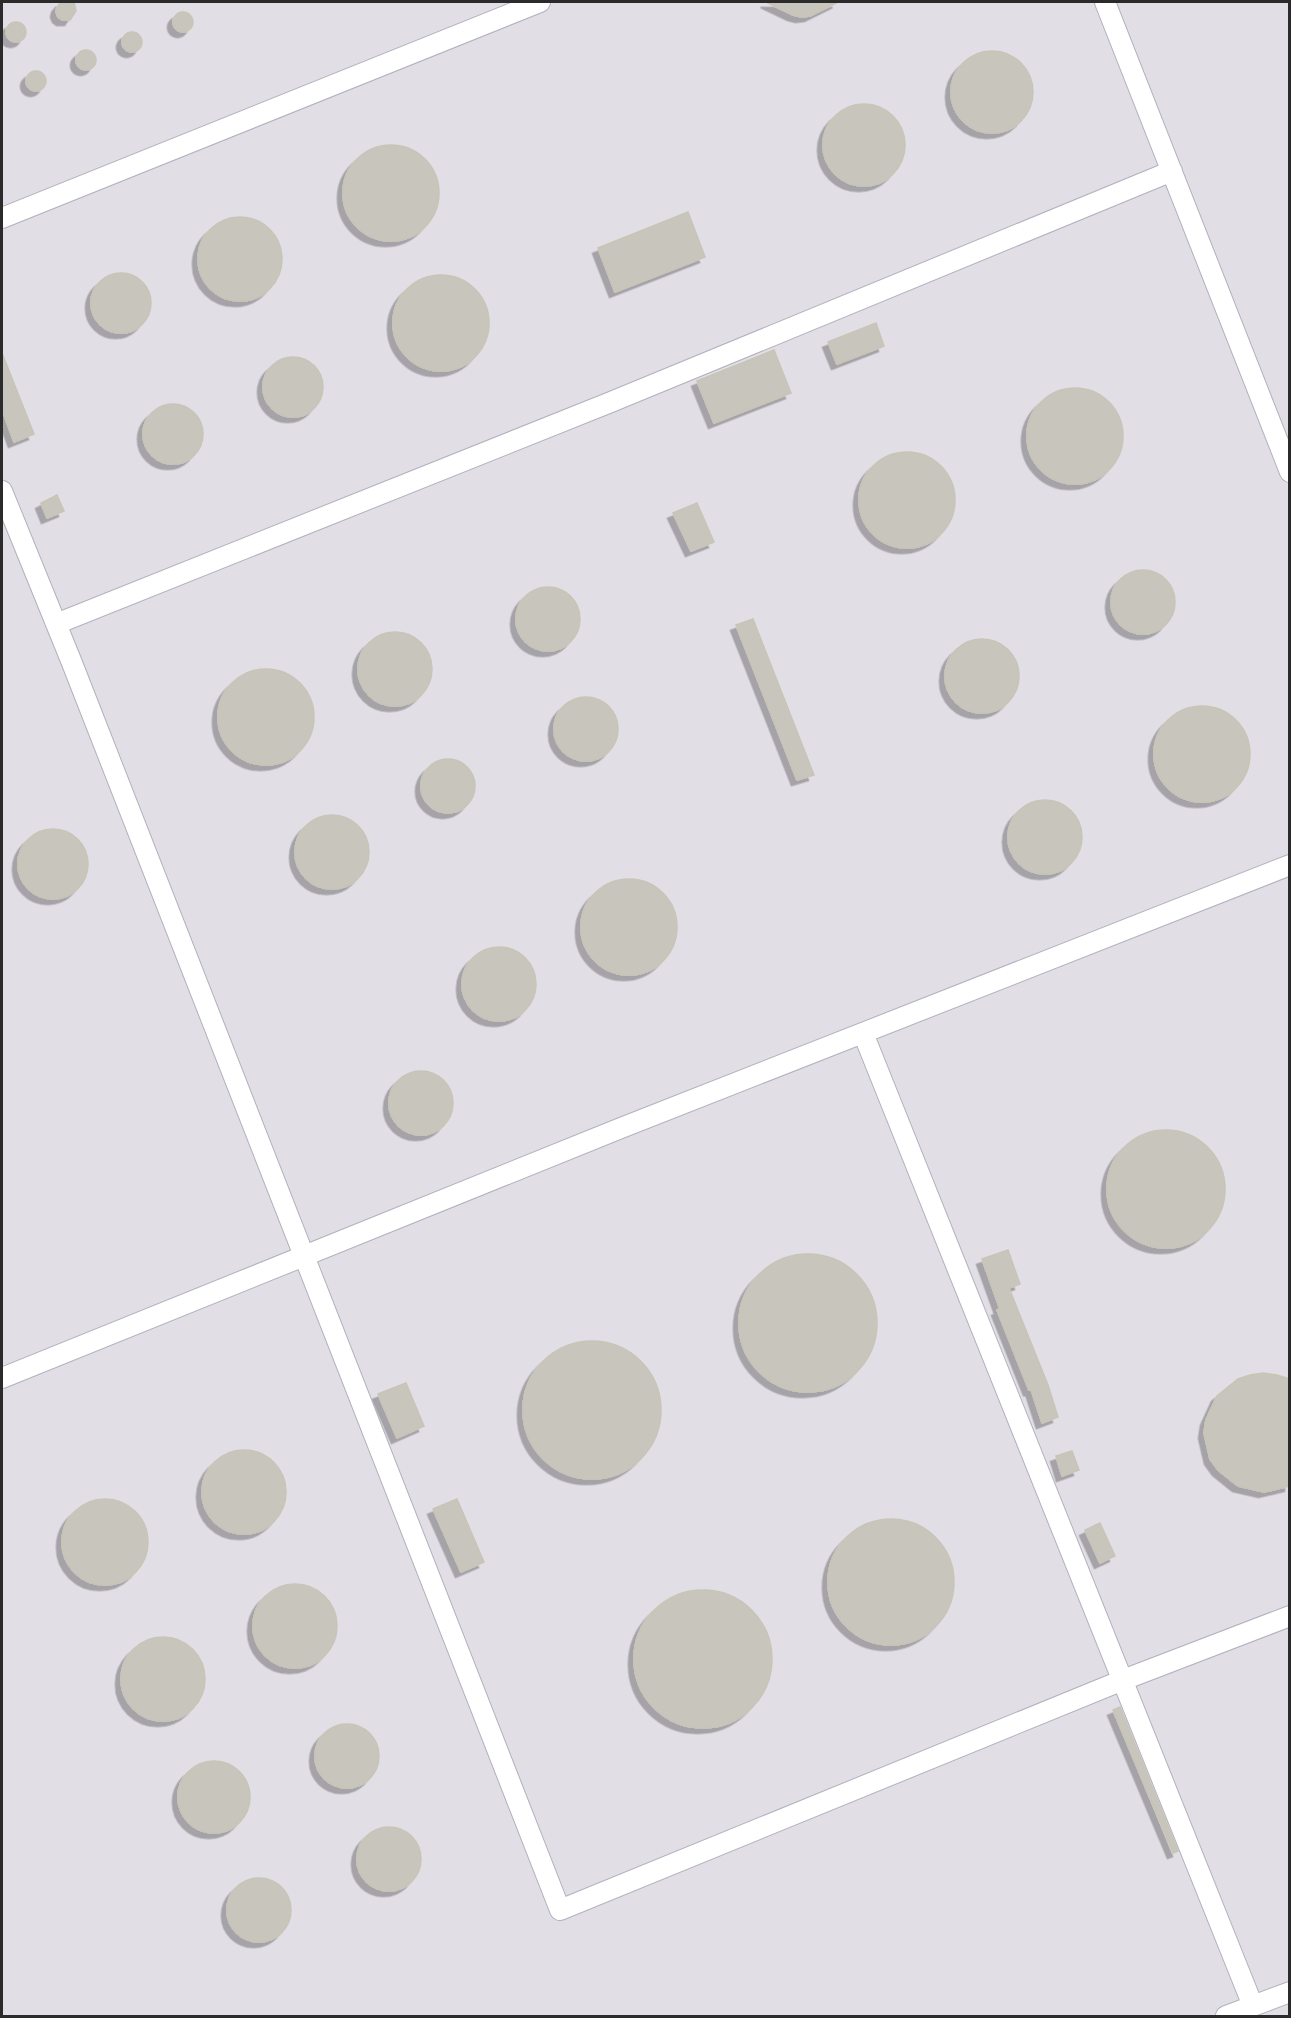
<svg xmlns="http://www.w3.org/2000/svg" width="1291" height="2018" viewBox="0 0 1291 2018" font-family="'Roboto Condensed',sans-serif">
<defs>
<filter id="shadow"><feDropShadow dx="-5.5" dy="5.5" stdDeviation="0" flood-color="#0004"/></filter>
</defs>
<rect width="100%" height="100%" fill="#ece9de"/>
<path fill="#e1dee5" d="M2 2H1289V2016H2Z"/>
<path fill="#c8c5bd" stroke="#c8c5b7" stroke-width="1.5" filter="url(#shadow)" d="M61 2H74L76 11 70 20H62L58 17 56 12 57 7Z
M766 2H838L810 16 801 17 793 15Z
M173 22a10 10 0 1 1 20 0a10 10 0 1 1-20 0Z
M6 32a10 10 0 1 1 20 0a10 10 0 1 1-20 0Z
M122 42a10 10 0 1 1 20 0a10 10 0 1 1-20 0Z
M76 60a10 10 0 1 1 20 0a10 10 0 1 1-20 0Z
M951 92a41 41 0 1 1 82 0a41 41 0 1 1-82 0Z
M26 81a10 10 0 1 1 20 0a10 10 0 1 1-20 0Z
M823 145a41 41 0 1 1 82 0a41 41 0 1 1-82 0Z
M343 193a48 48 0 1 1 96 0a48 48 0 1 1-96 0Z
M688 212 705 257 615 292 598 248Z
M198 259a42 42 0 1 1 84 0a42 42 0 1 1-84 0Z
M91 303a30 30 0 1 1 60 0a30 30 0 1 1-60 0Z
M393 323a48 48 0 1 1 96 0a48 48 0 1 1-96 0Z
M876 323 884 346 837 364 828 342Z
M774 350 791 393 714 423 697 381Z
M2 353 34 434 14 442 2 409Z
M263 387a30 30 0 1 1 60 0a30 30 0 1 1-60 0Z
M1027 436a48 48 0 1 1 96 0a48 48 0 1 1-96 0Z
M143 434a30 30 0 1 1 60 0a30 30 0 1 1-60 0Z
M859 500a48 48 0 1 1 96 0a48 48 0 1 1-96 0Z
M57 495 64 511 47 518 41 503Z
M697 503 714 542 691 551 673 513Z
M1111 602a32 32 0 1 1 64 0a32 32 0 1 1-64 0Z
M516 619a32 32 0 1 1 64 0a32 32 0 1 1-64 0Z
M753 619 814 775 797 780 736 625Z
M358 669a37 37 0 1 1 74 0a37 37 0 1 1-74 0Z
M945 676a37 37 0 1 1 74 0a37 37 0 1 1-74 0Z
M218 717a48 48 0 1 1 96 0a48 48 0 1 1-96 0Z
M554 729a32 32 0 1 1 64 0a32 32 0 1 1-64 0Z
M1154 754a48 48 0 1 1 96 0a48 48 0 1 1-96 0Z
M421 786a27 27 0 1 1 54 0a27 27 0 1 1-54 0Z
M1008 837a37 37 0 1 1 74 0a37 37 0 1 1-74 0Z
M295 852a37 37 0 1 1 74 0a37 37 0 1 1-74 0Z
M18 864a35 35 0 1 1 70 0a35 35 0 1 1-70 0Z
M581 927a48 48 0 1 1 96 0a48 48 0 1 1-96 0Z
M462 984a37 37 0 1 1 74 0a37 37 0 1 1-74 0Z
M389 1103a32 32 0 1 1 64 0a32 32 0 1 1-64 0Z
M1107 1189a59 59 0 1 1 118 0a59 59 0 1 1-118 0Z
M1008 1250 1020 1284 1009 1288 1048 1385 1058 1417 1042 1423 1031 1389 1029 1390 997 1310 1000 1309 982 1259Z
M739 1323a69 69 0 1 1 138 0a69 69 0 1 1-138 0Z
M523 1410a69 69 0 1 1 138 0a69 69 0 1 1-138 0Z
M1263 1373 1277 1375 1290 1379V1486L1264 1492 1238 1486 1218 1470 1210 1459 1204 1433 1206 1420 1217 1396 1238 1379 1250 1375Z
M406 1383 424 1426 397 1438 378 1394Z
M202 1492a42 42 0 1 1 84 0a42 42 0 1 1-84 0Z
M1072 1451 1079 1470 1062 1476 1056 1456Z
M62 1542a43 43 0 1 1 86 0a43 43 0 1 1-86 0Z
M457 1499 484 1562 461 1572 433 1509Z
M828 1582a63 63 0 1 1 126 0a63 63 0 1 1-126 0Z
M1100 1523 1115 1556 1100 1563 1085 1530Z
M253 1626a42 42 0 1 1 84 0a42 42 0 1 1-84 0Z
M634 1659a69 69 0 1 1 138 0a69 69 0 1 1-138 0Z
M121 1679a42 42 0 1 1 84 0a42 42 0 1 1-84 0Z
M1120 1707 1178 1851 1173 1853 1113 1710Z
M315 1756a32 32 0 1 1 64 0a32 32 0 1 1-64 0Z
M178 1797a36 36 0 1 1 72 0a36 36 0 1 1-72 0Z
M357 1859a32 32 0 1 1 64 0a32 32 0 1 1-64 0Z
M227 1910a32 32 0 1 1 64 0a32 32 0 1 1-64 0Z"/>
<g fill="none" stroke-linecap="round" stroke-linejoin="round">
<g stroke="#b1b1be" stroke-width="22">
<path id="minor" d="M1105 2 1290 472
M2 218 540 2
M2 491 72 663 560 1910 1123 1680 1290 1616
M56 624 611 402 1172 171
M863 1033 1253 2006
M2 1378 621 1128 1290 865
M1226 2016 1290 1992"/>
</g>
<use href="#minor" stroke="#fff" stroke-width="20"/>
</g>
<rect width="1291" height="2018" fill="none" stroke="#2b2b2b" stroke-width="6"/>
</svg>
